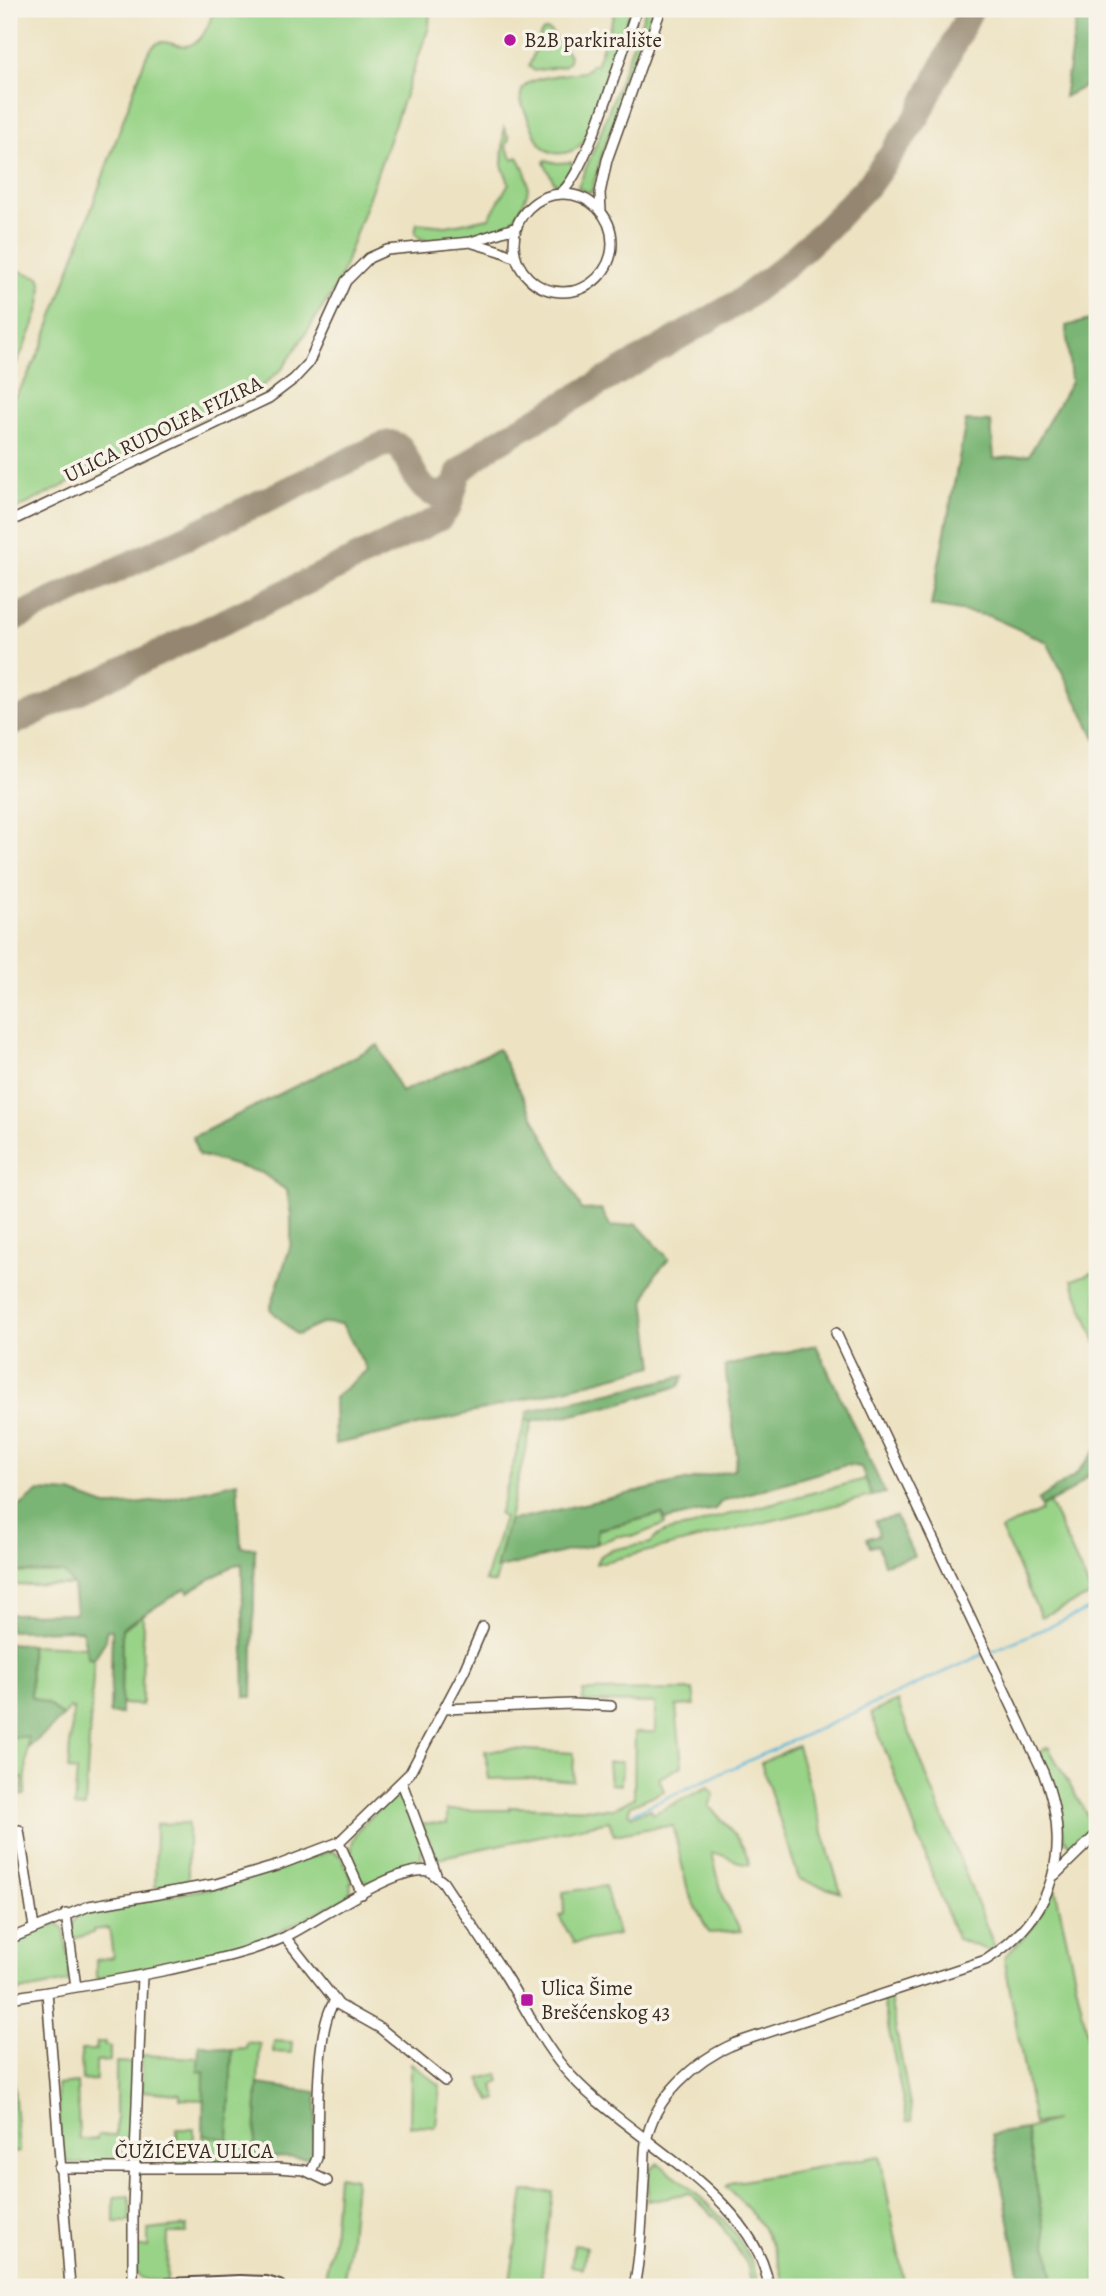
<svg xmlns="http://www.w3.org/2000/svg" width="1106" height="2296" viewBox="0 0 1106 2296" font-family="Alegreya,serif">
<rect width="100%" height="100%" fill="#f7f3e8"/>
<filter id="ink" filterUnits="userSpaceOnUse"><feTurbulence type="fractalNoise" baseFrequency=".0143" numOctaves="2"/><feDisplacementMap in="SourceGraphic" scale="14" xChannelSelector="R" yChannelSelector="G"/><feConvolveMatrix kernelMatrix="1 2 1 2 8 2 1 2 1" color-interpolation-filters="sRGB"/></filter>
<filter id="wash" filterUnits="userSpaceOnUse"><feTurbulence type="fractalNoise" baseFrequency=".00686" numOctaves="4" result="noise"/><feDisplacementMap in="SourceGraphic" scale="28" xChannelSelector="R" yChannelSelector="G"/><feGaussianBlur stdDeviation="1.57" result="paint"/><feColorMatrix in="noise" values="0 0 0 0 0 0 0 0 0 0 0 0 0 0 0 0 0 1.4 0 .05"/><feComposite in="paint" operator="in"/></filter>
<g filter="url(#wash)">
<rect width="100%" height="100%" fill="#ede3c3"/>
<path fill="#98d387" stroke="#6a7e52" stroke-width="2" d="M214 9H430L429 27 338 284 283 368 260 388 9 513V405L26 379 43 344 145 59C161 24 174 56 196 42 205 36 211 19 214 9Z
M616 9H631L586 138C576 154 554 160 540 144 537 140 523 108 521 100 520 95 522 89 526 85 534 77 569 74 583 72L589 68 591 64 596 65Z
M646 9H654L604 148 591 193 578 188 579 184 598 140Z
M546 30 550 31 570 56 568 63 564 66 534 71 529 66 531 61 541 33Z
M504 128 509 138 506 147 513 159 518 157C523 166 529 177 528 188 527 199 513 225 504 230 487 238 426 251 415 233L417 223 446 226 489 218 509 183 502 165Z
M545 160 557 163 571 162 573 167 561 182 555 184 544 163Z
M9 268 39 277C51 299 20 356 9 378Z
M1097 1271V1345L1072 1280Z
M526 1419 532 1422 497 1569H499L495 1583 485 1581 504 1517 499 1515Z
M866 1479 872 1496 596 1564C599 1547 636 1546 651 1543 662 1527 678 1530 694 1526 700 1524 706 1521 711 1519Z
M1049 1502 1092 1595 1041 1617 1001 1530 1041 1511V1507Z
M662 1514 665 1524 635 1536H618L596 1544 598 1530Z
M9 1572 64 1573 73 1585H9Z
M143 1615 142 1705 121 1704 122 1629Z
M30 1645 86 1647 88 1658 94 1659 85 1808 74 1807 77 1771 68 1770 73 1708H69L63 1717 48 1704 31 1697Z
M693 1690 695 1705 676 1706 682 1766 659 1778 664 1791 631 1805 628 1812 632 1816 651 1809 653 1814 708 1787 714 1795 709 1806C726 1825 744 1840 750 1865 736 1864 726 1853 712 1853L724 1901 741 1931 709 1933 688 1891 673 1826 657 1827 614 1835 609 1821 438 1858 433 1848 431 1849 422 1823 447 1824V1810H509V1807L613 1809 634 1798 635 1732H655V1703L583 1702V1691Z
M897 1701 995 1948 990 1951 957 1939 871 1713Z
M9 1737H28L25 1795H21L23 1778 9 1777Z
M797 1746 841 1893 799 1879 761 1763Z
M1048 1747 1095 1829 1078 1845H1070L1064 1838 1057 1800 1039 1752Z
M512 1749 574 1753 573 1781 541 1778 489 1779 485 1751Z
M608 1762H622L621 1785 610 1784Z
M398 1797 405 1801 423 1850 421 1851 422 1859 371 1882 359 1880C345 1846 350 1836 376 1812 383 1805 388 1798 398 1797Z
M188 1823V1883L155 1887 156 1824Z
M331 1851 341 1856 353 1882 350 1883 351 1889 346 1898 259 1942 96 1979V1960L113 1957 109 1928 93 1930V1933L73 1939C71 1924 72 1918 86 1911L217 1887Z
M605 1886 618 1935 574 1943 559 1916 564 1914 563 1892Z
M1055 1887 1097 2078V2287H1055L1026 2129 1055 2121 1034 2124 1004 1957 1034 1926Z
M57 1923 64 1928 70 1969 68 1982 9 1993V1942Z
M890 1998 910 2105 912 2121H907L883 2001Z
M274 2041 292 2042 291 2053 273 2052Z
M97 2042H105V2046H110V2061L96 2062V2080L82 2081 81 2050H96Z
M247 2042 260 2044 254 2160H249V2163L202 2162 203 2134 228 2139 232 2050 246 2049Z
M11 2048 19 2152 9 2153V2049Z
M142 2055 198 2058V2071H204V2100L180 2099V2094L142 2091Z
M116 2062 136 2063 131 2164 74 2163 61 2160 57 2085 77 2083 79 2139H97L98 2135H116Z
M411 2063 440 2085 436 2127 410 2126Z
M498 2074 500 2082 493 2085 498 2099 491 2101 480 2079Z
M177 2129H194L193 2162H177Z
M880 2156 905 2287H784C779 2245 757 2214 726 2187L731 2183Z
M658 2163C667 2169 675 2176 684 2183 717 2211 751 2242 758 2287H752L747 2264 717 2219 689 2193 647 2201 649 2170Z
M338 2176 355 2179 349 2251 342 2287H323L333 2238Z
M524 2191 553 2192 540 2287H509Z
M130 2196V2222H114V2197Z
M187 2226 186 2233H168L167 2281C134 2281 135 2279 135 2247H148V2230Z
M574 2245 586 2247 583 2268 571 2266Z"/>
<path fill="#7ab574" stroke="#5a7049" stroke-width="2" d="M1078 9H1097V80L1064 97Z
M1097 318V741L1047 642 989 616 931 606 966 421 991 422 994 459 1029 455 1071 382 1066 326Z
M378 1045 401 1092 498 1049 582 1210 601 1209 611 1227 637 1224 669 1259 655 1275 645 1300 654 1366C548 1393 442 1422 335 1444L334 1398 367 1370 342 1324 323 1323 297 1335 270 1309 291 1244V1216L287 1191 262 1173 198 1155 193 1137Z
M816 1345 885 1493 872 1496 861 1467 846 1465 722 1501 715 1509 666 1520 662 1514 598 1529 596 1544 496 1569 508 1521 734 1470 737 1456 725 1366Z
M684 1376 679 1386C646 1396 614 1406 581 1413 565 1417 550 1417 532 1422L526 1419 528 1411Z
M1097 1449V1467L1071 1491 1041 1507 1038 1500 1075 1475Z
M237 1482 241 1547 255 1548 252 1697H245L242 1564 234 1565 188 1592 186 1588 122 1628 121 1714H110L112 1630H107L106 1640 94 1659 88 1658 82 1630 9 1631V1614L76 1613 73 1585 64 1573 9 1572V1515L39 1491 71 1493 106 1506H116L159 1501Z
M896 1517 914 1556 884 1564 878 1545 870 1547 867 1538 879 1535 875 1521Z
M9 1643 30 1645 31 1697 48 1704 63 1717 28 1748V1737H9Z
M199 2044 232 2050 228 2140 203 2134 204 2072 198 2071Z
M258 2084 317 2092 314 2158 254 2157Z
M1026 2129 1055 2287H1022L992 2134Z"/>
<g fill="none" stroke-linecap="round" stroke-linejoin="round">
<path stroke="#59b4d6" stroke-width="2.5" d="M990 1652 1097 1606
M633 1813 984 1654"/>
<path stroke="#948670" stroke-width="26" d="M9 621 382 445 391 443 400 447C414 467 422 512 455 486
M9 725 440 518 449 507 459 472 488 448 739 302 783 268 826 229 871 182 918 116 971 9"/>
</g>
</g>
<g filter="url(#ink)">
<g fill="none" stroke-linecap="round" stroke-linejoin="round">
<g stroke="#564637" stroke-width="12">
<path id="street" d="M559 194C586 178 624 45 637 9
M514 243a49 49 0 1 1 98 0a49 49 0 1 1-98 0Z
M601 211 600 193 607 160 661 9
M473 243 500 251 516 258
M9 522 269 398 294 379 308 364 346 281 369 258 387 250 471 242 517 227
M444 1709 572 1704 611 1706
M402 1783 436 1874
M19 1830 34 1928
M339 1842 362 1894
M1055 1875 1097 1834
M66 1914 76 1987
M285 1937 339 2005 380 2028 445 2081
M9 1939 89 1906 216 1884 276 1866 339 1842 410 1773 464 1671 483 1627
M47 1992 70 2287
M9 1998C62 1990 114 1981 167 1970 207 1961 247 1954 285 1937 318 1921 395 1865 429 1871L443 1882C463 1913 486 1944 505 1975 527 2010 544 2048 573 2078 632 2141 755 2196 769 2287
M59 2168H277L304 2170 327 2181
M311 2172 317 2158C318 2122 315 2026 335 2001
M133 2287V2207L142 1975
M634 2287C641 2252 642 2216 644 2180 645 2168 644 2155 646 2143 653 2097 696 2060 736 2043L986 1960C1056 1916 1073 1847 1043 1772L836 1333"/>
</g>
<g stroke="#564637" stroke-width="16">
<path id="secondary" d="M122 2287 240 2282 266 2283 279 2287"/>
</g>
<use href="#street" stroke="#fff" stroke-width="9"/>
<use href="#secondary" stroke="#fff" stroke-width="12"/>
</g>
</g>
<g fill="#b5179e" stroke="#f7f3e8" stroke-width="2.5">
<circle cx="510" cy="40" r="7"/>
<rect x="520" y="1993" width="14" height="14" rx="3.5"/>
</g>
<g text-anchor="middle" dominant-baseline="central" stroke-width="7" stroke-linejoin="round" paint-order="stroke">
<g font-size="21" fill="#3b2a1e" stroke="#f7f3e8" text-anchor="start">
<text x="524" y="40">B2B parkiralište</text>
<text x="541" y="1988">Ulica Šime<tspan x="541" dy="24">Brešćenskog 43</tspan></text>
</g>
<g font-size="21" fill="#3b2a1e" stroke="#f7f3e8">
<text transform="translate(163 429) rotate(-26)">ULICA RUDOLFA FIZIRA</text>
<text x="194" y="2151">ČUŽIĆEVA ULICA</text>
</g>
</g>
<rect width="1106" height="2296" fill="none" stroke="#f7f3e8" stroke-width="35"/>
</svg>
